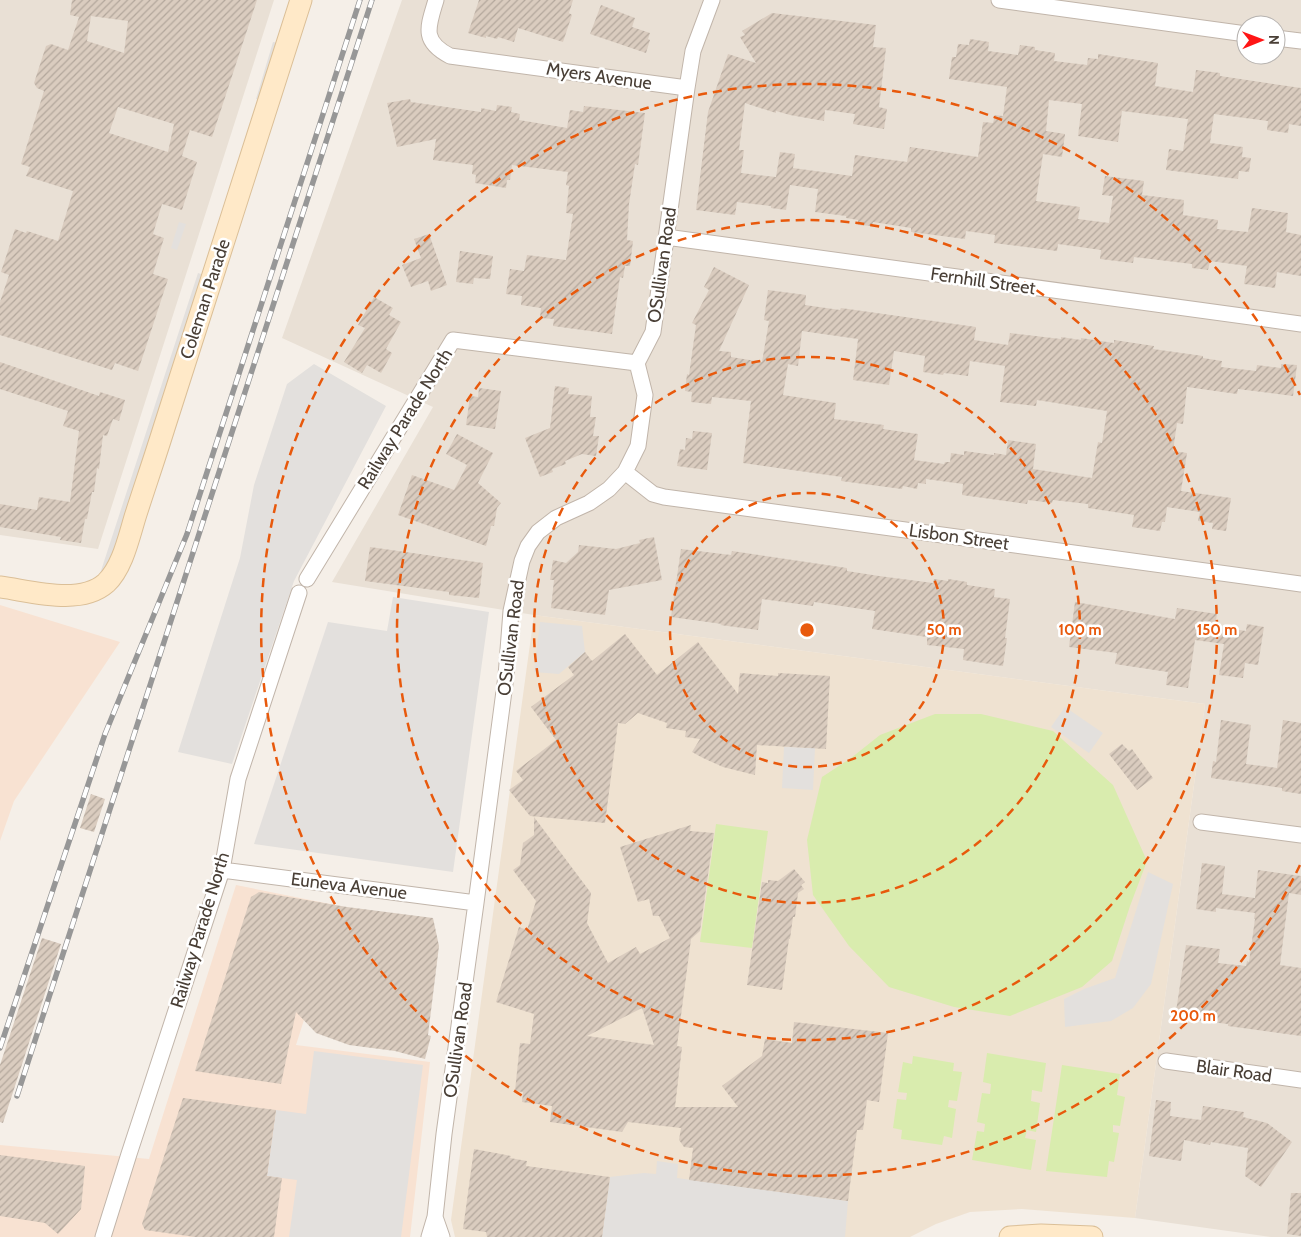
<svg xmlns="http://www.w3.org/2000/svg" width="1301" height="1237" viewBox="0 0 1301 1237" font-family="Cabin,sans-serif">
<defs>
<pattern id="building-hatch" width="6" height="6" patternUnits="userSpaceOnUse" patternTransform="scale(1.25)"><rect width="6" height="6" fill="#daccbf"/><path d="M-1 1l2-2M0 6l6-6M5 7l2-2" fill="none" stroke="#b3a79c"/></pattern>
</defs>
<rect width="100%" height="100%" fill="#f5efe8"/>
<path fill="#e9e0d5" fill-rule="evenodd" d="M0 0H274L98 549 0 535Z
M402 0H1301V1237H1271L1135 1218 1205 704 534 615 332 582 433 407 282 338ZM1246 25H1276V55H1246Z"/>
<path fill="#f8e2d2" d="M0 605 120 642 14 801 0 841Z
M236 885 340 906 296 1045 430 1062 410 1237H0V1145L149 1159Z"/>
<path fill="#efe2d1" d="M534 615 1205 704 1135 1218 1022 1209 970 1212 936 1224 910 1237H455L451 1220Z"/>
<path fill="#d9ecae" d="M935 714H981L1053 731 1113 785 1147 861 1130 906 1112 961 1082 987 1010 1016 954 1007 889 987 849 946 813 895 807 840 822 777 851 758 880 735Z
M716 824 768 831 752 948 700 942Z
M987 1053 1046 1063 1042 1092 1032 1090 1031 1101 1040 1103 1036 1132 1027 1130 1025 1138 1036 1140 1031 1170 972 1160 977 1131 984 1132 985 1124 977 1122 982 1093 990 1094 991 1084 983 1082Z
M913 1056 954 1063 953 1071 962 1072 957 1101 949 1100 948 1107 956 1109 952 1138 944 1136 942 1145 901 1139 902 1130 893 1128 897 1099 906 1100 907 1093 898 1092 903 1062 912 1064Z
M1062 1065 1120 1074 1117 1095 1125 1097 1120 1126 1113 1125V1132L1119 1133 1114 1162 1109 1161 1107 1177 1046 1171Z"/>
<path fill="#e3e0dd" d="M273 42 279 43 260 100 256 99Z
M179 222 186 224 177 250 171 248Z
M198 273 204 275 112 558 97 583Z
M314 364 386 406 294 581 232 764 178 752 240 558 254 485 287 384Z
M393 597 489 612 453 872 254 844 328 622 387 631Z
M540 622 582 626 585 652 559 674 534 672Z
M1065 707 1103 733 1089 753 1051 727Z
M784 747 815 748 813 790 782 788Z
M1148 872 1173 884 1151 984 1133 1008 1111 1021 1065 1027 1064 999 1084 989 1115 978Z
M314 1051 423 1065 401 1237H289L297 1180 267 1176 276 1110 306 1114Z
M657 1161 678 1164 677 1178 848 1201 845 1237H602L610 1177 644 1173 656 1174Z"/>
<path fill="url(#building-hatch)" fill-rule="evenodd" d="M72 0H257L212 137 190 130 182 156 197 162 182 210 162 204 153 234 164 238 153 274 168 279 138 371 115 363 112 370 0 335V302L9 275 1 272 15 229 26 233 27 231 58 241 73 191 26 176 30 167 21 164 44 91 37 88 34 83 46 46 51 44 68 50 79 17 70 15ZM91 16 128 21 124 53 87 41ZM118 107 174 124 168 152 109 133Z
M479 0H573L569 13 572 15 563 42 518 28 514 42 498 37 497 39 486 36V38L468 33Z
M601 5 635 18 632 27 650 33 648 39 650 40 646 53 590 34Z
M772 13 876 25 873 47 886 48 879 107 887 109 884 129 853 124 855 114 825 110 824 121 790 115 776 111V113L745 103 739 150H744L741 173 776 177 780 152 795 154 793 168 852 176 855 155 907 162 910 147 978 157 983 122 993 123 995 115 1003 116 1007 87 949 79 952 57H956L958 44 969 45 970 39 989 42 988 51 1018 55 1020 45 1035 47V50L1055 53 1054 61 1087 65 1088 58 1098 59V54L1158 63 1155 86 1193 92 1196 70 1220 73V76L1301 88V126L1289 124 1288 133 1267 130 1268 121 1214 114 1210 143 1243 147 1242 157 1251 158 1249 172 1239 171 1238 179 1166 170 1169 149 1183 151 1188 119 1122 111 1118 142 1078 136 1082 104 1049 100 1046 131 1065 134 1062 157 1043 154 1036 201 1080 207 1078 219 1109 223 1113 196 1102 195 1105 176 1144 181 1142 195 1184 200 1183 215 1218 220 1217 229 1248 232 1252 208 1288 213 1286 232 1301 235V276L1277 272 1275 288 1244 284 1247 266 1210 261 1208 270 1192 268V264L1134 257 1133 263 1100 259 1101 250 1058 244 1057 251 994 243 995 235 966 231 965 239 911 232V228L873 222 872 226 858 225V220L846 218V216L815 212 818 189 790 185 786 210 771 208V206L737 202 735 215 696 210 708 112 728 54 756 63 740 37 745 35 742 31Z
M410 99 411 102 481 112V108L496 111 497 105 512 107 511 112 520 114 519 120 567 128 570 110 583 112 584 106 645 113 638 165 635 164 629 204 627 240 633 241 630 266H625L623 278 620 277 612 334 553 326 554 319 540 318 541 308 521 305 522 296 506 294 510 269 524 271 527 255 566 260 573 214 566 213 569 186 566 185 568 172 512 165 510 180H507L506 188 475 183 476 175 472 174 473 165 433 160 436 139 397 147 387 103Z
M429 234 447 285 431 291 428 281 411 287 402 265 421 258 414 239Z
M460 251 493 256 490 279 474 278 473 284 456 282Z
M714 267 749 285 719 351 731 352V357L762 362 769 321 764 320 768 290 806 295 805 305 840 310 841 308 976 327 974 340 1008 345 1010 333 1061 339V337L1081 340V338L1114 343V340L1154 346 1153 349 1203 356V358L1222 361 1221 367 1256 371 1257 365 1281 368V364L1297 365 1293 396 1238 389 1237 394 1187 387 1183 424 1177 423 1173 451 1187 453 1181 491 1231 498 1226 531 1212 529 1213 523 1198 521 1200 512 1167 507 1165 522H1162L1160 531 1132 527 1134 515 1088 508V504L1053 500 1052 503 1028 500 1027 504 962 495 963 484 926 479V484L918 483 917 489 903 486 902 489 841 481 842 477 743 463 751 401 712 397 711 404 691 402 692 392 685 391 687 374 689 375 696 325 692 323 709 290 704 287ZM802 331 858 339 853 380 889 385 894 351 925 356 923 372 943 375 944 373 968 376 970 361 1005 366 1000 402 1036 406 1037 400 1107 411 1102 443 1098 442 1092 478 1033 469 1036 444 1008 440 1006 455 994 453V455L964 451V455L951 453 950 462H945L944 464 914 460 918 434 883 429 884 425 834 419 836 403 783 395 788 364 798 366Z
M374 297 393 308 389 315 401 322 386 349 392 353 381 373 367 365 362 373 344 362 365 328 358 325Z
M0 362 99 396 100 392 125 400 119 421 113 419 107 436 103 435 99 469 97 468 94 492H92L87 519H85L81 543 60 540 61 537 0 527V504L37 510 39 497 70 502 79 431 63 426 68 411 0 389Z
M555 386 569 388 568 394 592 396 590 417H596L593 436H599L596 456 582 454 565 461 566 464 552 469 553 472 540 477 525 438 550 428Z
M479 388 501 391 495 429 466 425 470 396 478 397Z
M693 431 712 433 707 470 677 466 680 449 685 450 686 438 692 439Z
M457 434 493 453 478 483 501 503 497 508 494 526H491L486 546 398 515 412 475 454 490 467 465 446 454Z
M654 537 662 580 609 590 605 615 551 608 554 580H550L553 560 566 563 578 552 579 545 616 549 640 543 639 540Z
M370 547 483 563 479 598 449 595V592L365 581Z
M681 549 731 555 732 551 847 568V571L879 576 933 583 934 579 948 581V579L967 582V585L995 589 994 597 1010 599 1005 638H1007L1003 666 963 660 964 649 927 645V637L872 629 875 611 814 602 813 606 762 599 758 630 720 625 722 624 671 617Z
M1075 602 1175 619 1177 608 1217 614 1215 626 1246 631 1247 624 1264 627 1258 665 1245 663 1243 678 1219 675 1224 644 1195 640 1188 688 1166 685 1168 672 1115 664 1117 653 1069 647Z
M625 634 657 675 698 642 738 694 740 673 778 676V673L830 676 826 749 757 745 755 775 723 767 703 758 692 752 700 739 685 737 686 731 666 728 667 723 638 713 625 724 618 723 605 823 530 816 509 790 523 780 516 771 556 740 531 707 574 675 568 667 585 652 592 661Z
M1221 720 1251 725 1246 764 1277 768 1283 720 1301 723V794L1282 791V788L1211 778 1213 761 1216 762Z
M1122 744 1129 751 1132 749 1153 778 1137 790 1109 754Z
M91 794 105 799 94 832 80 828Z
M534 817 591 893 587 923 608 963 636 947 640 954 670 938 659 916H653L649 899 638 902 620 847 691 825 690 831 714 833 700 931 691 939 677 1046 682 1047 675 1107H738L722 1086 762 1056 765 1039 792 1043 794 1022 888 1033 879 1102 867 1100 863 1130H857L848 1201 689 1180 693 1148 684 1147 679 1140 681 1128 628 1122 622 1132 550 1122 552 1106 522 1102 523 1092 515 1091 520 1043 530 1044 534 1014 496 1002 519 927 527 930 536 901 513 870 520 865 523 843 534 835ZM642 1008 654 1045 587 1036Z
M1202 863 1225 866 1222 894 1255 898 1258 870 1301 876V895L1289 893 1280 965 1301 968V1036L1228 1026V1024L1175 1018 1186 945 1220 949 1218 963 1246 966 1247 961 1249 962 1255 919H1254L1255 913 1216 908V912L1196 909Z
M794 869 805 882 801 885 804 889 798 893 795 917H793L790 939H789L782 990 747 985 762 882 768 883V880L778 881Z
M259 892 347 907 433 918 439 946 428 1035 431 1036 425 1059 395 1051 349 1045 316 1033 296 1012 281 1084 195 1071 251 897Z
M42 938 61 944 3 1123 0 1122V1065Z
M183 1098 276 1110 267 1176 282 1178 274 1237H195L145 1230 142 1224Z
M1156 1100 1171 1102 1170 1116 1201 1120 1203 1106 1244 1112 1243 1117 1267 1123 1292 1142 1261 1187 1245 1176 1248 1148 1211 1142 1210 1145 1184 1140 1181 1161 1149 1156Z
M474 1149 511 1156 510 1158 527 1161 526 1166 610 1177 602 1237H487L486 1232 463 1229Z
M0 1155 85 1166 81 1209 58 1234 45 1223 0 1216Z
M1291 1193H1301V1236L1287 1234Z"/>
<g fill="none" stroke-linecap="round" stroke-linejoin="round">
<g stroke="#c1b5aa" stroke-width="17">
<path id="street" d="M436 0C428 27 421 41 450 56L687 88 693 51 712 0
M999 0 1246 34
M1276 38 1301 41
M666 237 1301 324
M625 472 653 494 664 497 1301 584
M307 579 453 340 637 363
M1201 822 1301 835
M222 870 476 903
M1166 1061 1301 1080
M435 1217 442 1237
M103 1237 129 1154 222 870 238 779 299 593
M429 1237 435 1217 444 1134 476 903 506 676 511 611 522 561 528 546 538 532 556 518 589 503 609 489 625 472 638 446 645 395 637 363 653 332 687 88"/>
</g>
<g stroke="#dbbf97" stroke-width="23">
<path id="secondary" d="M0 587C31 591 80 606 106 583 123 567 129 536 136 514 145 486 155 457 164 428 209 285 256 143 301 0
M1010 1237 1041 1235 1092 1237"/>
</g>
<use href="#street" stroke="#fff" stroke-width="15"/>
<use href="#secondary" stroke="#ffe9c8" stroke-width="21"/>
<g stroke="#979797" stroke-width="5.5">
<path id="rail" d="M0 1048 105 734 187 534 360 0
M17 1096 372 0"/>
</g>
<use href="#rail" stroke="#fff" stroke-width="4" stroke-dasharray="11" stroke-linecap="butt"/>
</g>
<g fill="none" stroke="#e8590c" stroke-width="2.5" stroke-dasharray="9 6">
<circle cx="807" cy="630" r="137"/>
<circle cx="807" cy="630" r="273"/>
<circle cx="807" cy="630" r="410"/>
<path d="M1300 865A546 546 0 1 1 1300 395"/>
</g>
<g text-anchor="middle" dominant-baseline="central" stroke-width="5" stroke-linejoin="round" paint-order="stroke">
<g font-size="18" fill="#493f36" stroke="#fff">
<text transform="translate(599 76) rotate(8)">Myers Avenue</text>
<text transform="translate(662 265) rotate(-82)">OSullivan Road</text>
<text transform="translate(983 281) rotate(8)">Fernhill Street</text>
<text transform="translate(205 299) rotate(-72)">Coleman Parade</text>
<text transform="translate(405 419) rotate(-58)">Railway Parade North</text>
<text transform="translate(959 537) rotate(8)">Lisbon Street</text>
<text transform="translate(511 638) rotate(-83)">OSullivan Road</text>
<text transform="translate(349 886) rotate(7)">Euneva Avenue</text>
<text transform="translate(200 930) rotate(-73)">Railway Parade North</text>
<text transform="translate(458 1040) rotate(-82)">OSullivan Road</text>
<text transform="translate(1234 1071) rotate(8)">Blair Road</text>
</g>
</g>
<circle cx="807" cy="630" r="8" fill="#e8590c" stroke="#fff" stroke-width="2.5"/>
<g font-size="15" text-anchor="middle" font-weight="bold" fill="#e8590c" stroke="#fff" stroke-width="5" stroke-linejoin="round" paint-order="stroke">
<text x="944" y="635">50 m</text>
<text x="1080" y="635">100 m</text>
<text x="1217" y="635">150 m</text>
<text x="1193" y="1021">200 m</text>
</g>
<g transform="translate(1261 40) rotate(89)"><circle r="24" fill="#ffffff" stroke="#b6b2af"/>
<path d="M0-4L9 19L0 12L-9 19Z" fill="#ff1515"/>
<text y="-8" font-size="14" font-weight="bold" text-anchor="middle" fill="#493f36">N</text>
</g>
</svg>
